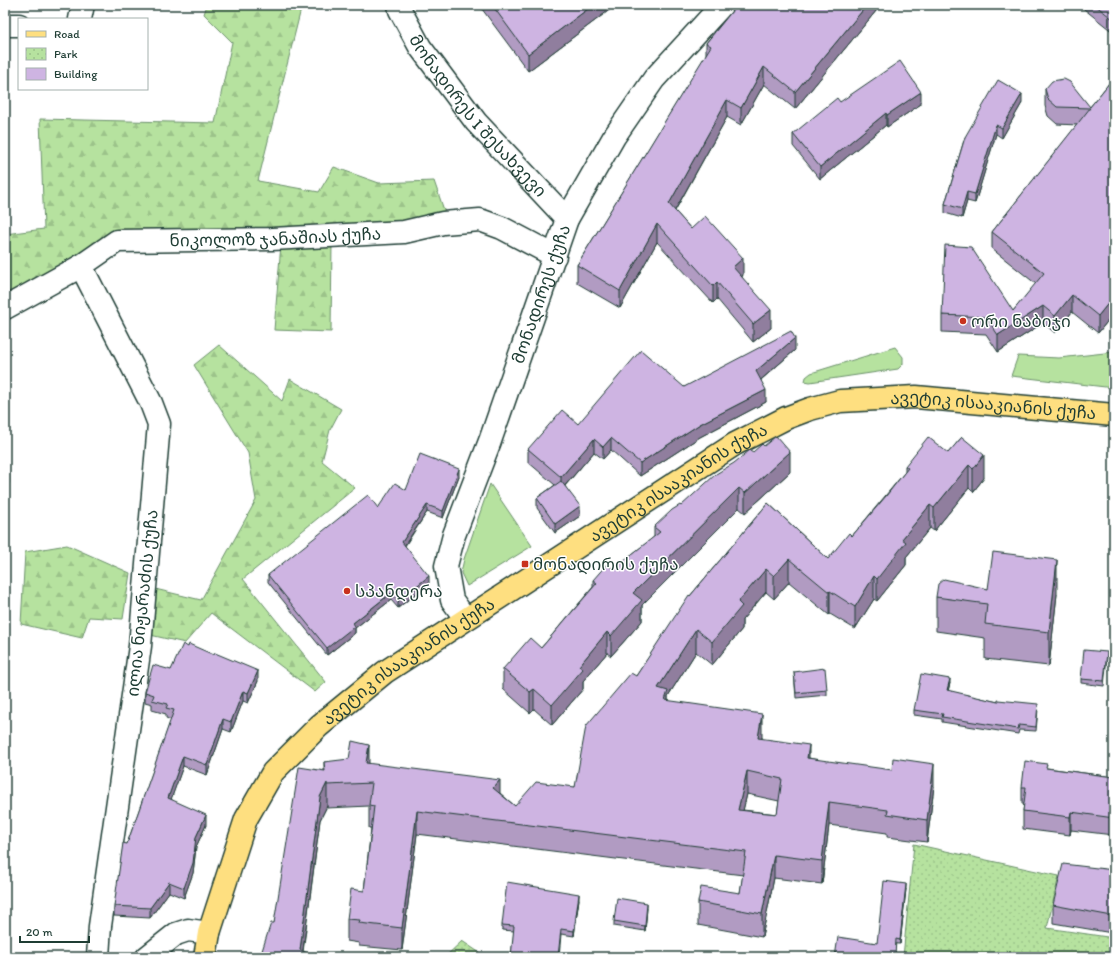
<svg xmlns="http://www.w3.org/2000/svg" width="1119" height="962" viewBox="0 0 1119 962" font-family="Itim,'Noto Sans Georgian',sans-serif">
<defs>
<pattern id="forest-firs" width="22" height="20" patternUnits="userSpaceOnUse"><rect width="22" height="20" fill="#b6e29f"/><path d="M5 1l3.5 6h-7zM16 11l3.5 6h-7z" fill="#9cc38a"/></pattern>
<pattern id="park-dots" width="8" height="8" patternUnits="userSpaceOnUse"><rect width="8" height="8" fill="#b6e29f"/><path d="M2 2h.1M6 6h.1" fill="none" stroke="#9cc38a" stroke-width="1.8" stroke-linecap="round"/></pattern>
</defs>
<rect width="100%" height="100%" fill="#fff"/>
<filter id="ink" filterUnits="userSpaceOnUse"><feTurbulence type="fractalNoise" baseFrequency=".025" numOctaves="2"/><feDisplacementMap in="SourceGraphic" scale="8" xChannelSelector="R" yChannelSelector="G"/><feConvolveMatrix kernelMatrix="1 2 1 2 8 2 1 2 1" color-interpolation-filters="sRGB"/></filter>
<g filter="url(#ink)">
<path fill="#b6e29f" stroke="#6a906a" d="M895 347 903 357V364L898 369 810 382 805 381 806 377 811 373Z
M1114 352V388L1011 376 1018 356 1059 358Z
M490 484 532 546 467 586 461 573 464 559Z"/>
<path fill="url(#forest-firs)" stroke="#6a906a" d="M207 5H302L258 181 319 192 334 167 379 183 434 181 446 216 399 224 119 233 6 295 5 234 44 229 40 119 215 123 232 42 204 14Z
M332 241 331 332 274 330 281 244Z
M219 345 282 401 290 379 341 409 330 430 322 461 355 488 243 579 326 682 315 692 211 613 185 643 146 634 151 588 201 600 256 500 248 453 194 365Z
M67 545 130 573 123 619 89 617 82 638 21 624 25 552Z"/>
<path fill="url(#park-dots)" stroke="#6a906a" d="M914 844 1059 876 1047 928 1114 938V957H903Z
M462 941 480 953 477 957H445Z"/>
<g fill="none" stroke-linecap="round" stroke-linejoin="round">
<g stroke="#1f3d34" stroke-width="25">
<g id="minor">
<path id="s1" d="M399 5 400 10 420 47 476 122 567 219"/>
<path d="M80 19 83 5"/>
<path d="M5 25H19"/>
<path d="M81 266 151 403 159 424 140 646 100 926 98 957"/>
<path id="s2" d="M5 308 81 266 117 241 272 239 404 232 443 223 480 220 502 228 555 256"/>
<path id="s3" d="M465 618 452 600 446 566 454 535 490 441 567 219 614 137 654 79 722 5"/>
<path d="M147 957 176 934 188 930 209 933"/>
</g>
</g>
<g stroke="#1f3d34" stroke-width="25">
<g id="major">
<path id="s4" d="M205 957 209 933 246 819 273 772 319 726 385 672 735 444 786 418 810 409 840 401 916 397 1114 415"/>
</g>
</g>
<use href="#minor" stroke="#fff" stroke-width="22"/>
<use href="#major" stroke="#fedf80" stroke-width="22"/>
</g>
<path fill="#b19bc2" stroke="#1f3d34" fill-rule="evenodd" d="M479 5H616L528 71Z
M737 5H881L795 109 764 84 741 125 727 117 675 211 691 229 743 275 742 277 771 328 753 342 717 299 713 303 657 242 620 308 577 283V265L706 55V43Z
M1053 5H1060L1058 8Z
M1079 5H1114V33Z
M1114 77V313L1098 333 1072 312 1055 333 1043 323 998 352 986 334 942 332V315L1013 311 1036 284 992 249V232L1077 125 1057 124 1048 116 1045 106V89L1090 107Z
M840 102 921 104 887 127 886 125 820 179 793 146V134Z
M1022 103 1002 138 996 134 975 203 967 201 962 218 945 213V204L965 137Z
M795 350 761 380 766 402 700 437 640 476 611 450 603 459 594 452 565 486 580 516 555 533 537 508V498L555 485 528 462V449L578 424 684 387Z
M962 437 984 478 973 492 969 488 934 531 930 528 906 557V565L877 601 874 599 855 629 830 614 829 615 789 582 774 599 766 592 742 620V629L712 665 696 652 668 696V701L762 737V739L809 758 934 786 927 842 887 837V833L829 825 822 884 774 878 762 937 698 925V902L740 893 743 875 417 834 402 950 359 946V943L347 941V919L364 891 371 828H369V806L327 808V806L320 820 303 952 260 957 274 923 324 771V762L369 764 500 793 515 806 575 787 636 676 690 596 768 503 828 559 852 536 905 472V466L948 453ZM747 794 779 801 777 814 743 810Z
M753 452 790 472 745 513 739 508 642 605V621L611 656 607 653 583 681V689L552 725 534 709 530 713 503 689V669L541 648 593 587V580L613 569 654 537V527L681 506Z
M459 476 443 518 427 512 405 546 429 583 398 608 391 600 355 628V633L327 655 268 582V575L406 490Z
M988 589 1057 594 1049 666 985 659V638L936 631V597Z
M188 647 258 681 248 703 243 701 231 732 223 729 207 775 183 766 171 799 206 825 196 847 193 873 184 898 169 892 150 918 114 916V906L127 844 171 720 166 718V714L152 710V704L145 702V692L171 670Z
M1107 657 1104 686 1081 683V679Z
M794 672 827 690V695L796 698Z
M950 683 948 691 998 702 1038 709 1036 731 1019 730 1018 734 942 722V719L914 715V710Z
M1047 768 1114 777V847H1113V835L1071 830 1070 835 1023 829V811L1024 804H1022V787Z
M1114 870V936L1112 935V933L1053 923V905Z
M906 889 900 944 877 943Z
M579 899 574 936 561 934 559 957H511L514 931 502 930V925Z
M647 908 645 931 614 926V921Z"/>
<path fill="#907e9e" stroke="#1f3d34" d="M593 5H616L528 71V54Z
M867 5H881L795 109V92Z
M764 67V84L741 125V108Z
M921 92V104L887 127V115Z
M1022 94V103L1002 138V128Z
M727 100V117L669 221V204Z
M886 113V125L820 179V167Z
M996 125V134L975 203V194Z
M967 192V201L962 218V209Z
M657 224V242L620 308V291Z
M743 258V275L733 284V267Z
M717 282V299L713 303V286Z
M1072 295V312L1055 333V316Z
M1114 296V313L1098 333V316Z
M1043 306V323L998 352V335Z
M771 310V328L753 342V324Z
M795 338V350L756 384V371Z
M766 390V402L700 437 640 476V463L700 424Z
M611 438V450L603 459V447Z
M594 439V452L561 490V477Z
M790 452V472L745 513V493Z
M984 455V478L973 492V469Z
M969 465V488L934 531V508Z
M459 469V476L443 518V511Z
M9 472V482L5 504V494Z
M739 488V508L642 605V621L611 656V636L633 593Z
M427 505V512L402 549V542Z
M930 505V528L906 557V565L877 601V579L902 539Z
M580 506V516L555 533V524Z
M789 559V582L774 599V576Z
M1057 560V594L1049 666V632Z
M766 569V592L742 620V629L712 665V642L738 602Z
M429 576V583L398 608V601Z
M874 576V599L855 629V607Z
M830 591V614L829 615V592Z
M391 593V600L355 628V633L327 655V648L353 623Z
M696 629V652L668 696V714L658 688Z
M607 632V653L583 681V689L552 725V705L579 666Z
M258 671V681L248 703V693Z
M950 679V683L947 695V690Z
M534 689V709L530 713V692Z
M243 691V701L231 732V722Z
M762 714V737L758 761V738Z
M223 719V729L207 775V765Z
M369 745V768L366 763Z
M809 745V768L807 758Z
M183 756V766L168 808V798Z
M934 764V786L927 842V820Z
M747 771V794L738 832V810Z
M500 780V803L493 788Z
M327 783V806L320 820 302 957 300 950 320 797Z
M829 802V825L822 884V861Z
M417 811V834L402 950V928Z
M1071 812V830L1070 835V817Z
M206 815V825L196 847 193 873 184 898V888L196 837Z
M774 855V878L762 937V914Z
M169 882V892L150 918V908Z
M906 884V889L900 944V940Z
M579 894V899L574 936V931Z
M647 903V908L645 931V926Z"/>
<path fill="#ceb4e2" stroke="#1f3d34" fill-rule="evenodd" d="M492 5H593L528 54Z
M737 5H867L795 92 764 67 741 108 727 100 669 204 691 229 705 216 743 258 733 267 771 310 753 324 717 282 713 286 657 224 620 291 577 265 711 46 706 43Z
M1095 5H1114V20Z
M900 61 921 92 887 115 886 113 820 167 793 134 837 98 840 102Z
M1114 77V296L1098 316 1072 295 1055 316 1043 306 998 335 986 317 942 315 945 245 971 247 1013 311 1044 273 992 232 1090 108 1057 107 1048 99 1045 89 1052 81 1064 79 1070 82 1090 107Z
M998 80 1022 94 1002 128 996 125 975 194 967 192 962 209 945 204 965 137Z
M791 331 795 338 756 371 766 390 700 424 640 463 611 438 603 447 594 439 561 477 528 449 562 410 578 424 641 350 684 387Z
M776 436 790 452 745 493 739 488 633 593 642 600 611 636 607 632 579 666 583 669 552 705 534 689 530 692 503 669 530 638 541 648 597 583 593 580 607 564 613 569 660 532 654 527 672 510 680 505 681 506 716 474 734 463 750 450 753 452 762 444 764 446Z
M928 437 948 453 962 437 984 455 973 469 969 465 934 508 930 505 902 539 906 542 877 579 874 576 855 607 830 591 829 592 789 559 774 576 766 569 738 602 742 606 712 642 696 629 658 688 668 691 665 700 762 714 758 738 809 745 807 758 892 770 893 758 934 764 927 820 887 814 888 810 829 802 822 861 774 855 762 914 698 902 701 887 740 893 746 852 417 811 402 928 359 923 360 920 347 919 351 889 364 891 374 806 369 805 372 783 327 785V783L320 797 300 950 318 957H260L271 923H274L299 767 325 771 324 762 349 759 352 741 369 745 366 763 500 780 493 788 515 806 536 782 575 787 586 726 631 673 636 676 689 595 690 596 768 503 828 559 849 533 852 536 886 496 908 468 905 466ZM747 771 782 779 777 814 738 810Z
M420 454 459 469 443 511 427 505 402 542 429 576 398 601 391 593 353 623 355 626 327 648 268 575 368 495 378 508 395 483 406 490Z
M5 472H9L5 494Z
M561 481 580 506 555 524 537 498Z
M993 552 1057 560 1049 632 985 624 987 604 936 597 938 584 944 579 988 589Z
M183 644 188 647 189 644 214 655 215 653 258 671 248 693 243 691 231 722 223 719 207 765 183 756 168 798 206 815 196 837 193 863 184 888 169 882 150 908 114 906 123 843 127 844 174 710 166 708 168 704 152 700 154 695 145 692 153 665 171 670Z
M1084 650 1107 652 1104 681 1081 679Z
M825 668 827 690 796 693 794 672Z
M921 674 950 679 947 690 998 702V700L1038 704 1036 727 1019 725 1018 729 942 717 943 714 914 710Z
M1025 761 1047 764 1046 768 1114 777V818L1071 812 1070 817 1023 811 1026 787H1022Z
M1114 819V829H1113Z
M1063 864 1114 870V918H1112V916L1053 905Z
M884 881 906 884 900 940 896 939 895 957H835L838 937 877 943Z
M507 882 579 894 574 931 561 929 558 957H511L514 926 502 925Z
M617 898 647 903 645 926 614 921Z"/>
</g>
<g fill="#c8321e" stroke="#fff" stroke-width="1.5">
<circle cx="963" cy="321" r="4"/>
<rect x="521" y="560" width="8" height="8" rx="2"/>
<circle cx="347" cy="591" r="4"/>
</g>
<g text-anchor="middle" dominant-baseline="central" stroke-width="3" stroke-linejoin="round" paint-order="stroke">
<g font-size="17" fill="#1f3d34" stroke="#fff">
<text stroke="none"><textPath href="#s1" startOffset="137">მონადირეს I შესახვევი</textPath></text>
<text stroke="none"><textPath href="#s2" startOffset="289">ნიკოლოზ ჯანაშიას ქუჩა</textPath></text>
<text stroke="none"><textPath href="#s3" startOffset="345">მონადირეს ქუჩა</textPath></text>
<text stroke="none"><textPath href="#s4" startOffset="1034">ავეტიკ ისააკიანის ქუჩა</textPath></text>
<text stroke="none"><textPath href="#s4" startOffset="698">ავეტიკ ისააკიანის ქუჩა</textPath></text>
<text transform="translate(142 603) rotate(-84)">ილია ნიჟარაძის ქუჩა</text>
<text stroke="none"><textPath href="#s4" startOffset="374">ავეტიკ ისააკიანის ქუჩა</textPath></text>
</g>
<g font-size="17" fill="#1f3d34" stroke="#fff" text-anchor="start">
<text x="971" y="321">ორი ნაბიჯი</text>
<text x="533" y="564">მონადირის ქუჩა</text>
<text x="355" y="591">სპანდერა</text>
</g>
</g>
<rect width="1119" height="962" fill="none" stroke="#fff" stroke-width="20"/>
<rect x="10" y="10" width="1099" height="942" fill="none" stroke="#1f3d34" stroke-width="1.5" filter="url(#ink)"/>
<rect x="18" y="18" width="130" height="72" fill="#ffffff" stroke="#a5b1ae"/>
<rect x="26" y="31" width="20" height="6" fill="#fedf80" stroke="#a5b1ae"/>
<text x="54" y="38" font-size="12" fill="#1f3d34">Road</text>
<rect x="26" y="48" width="20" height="12" fill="url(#park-dots)" stroke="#a5b1ae"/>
<text x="54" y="58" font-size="12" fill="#1f3d34">Park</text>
<rect x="26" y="68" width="20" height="12" fill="#ceb4e2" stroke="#a5b1ae"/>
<text x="54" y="78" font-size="12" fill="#1f3d34">Building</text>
<path d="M20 936v6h69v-6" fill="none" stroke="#1f3d34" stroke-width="2"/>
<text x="26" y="936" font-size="12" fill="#1f3d34" stroke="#ffffff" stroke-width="3" paint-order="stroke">20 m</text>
</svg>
